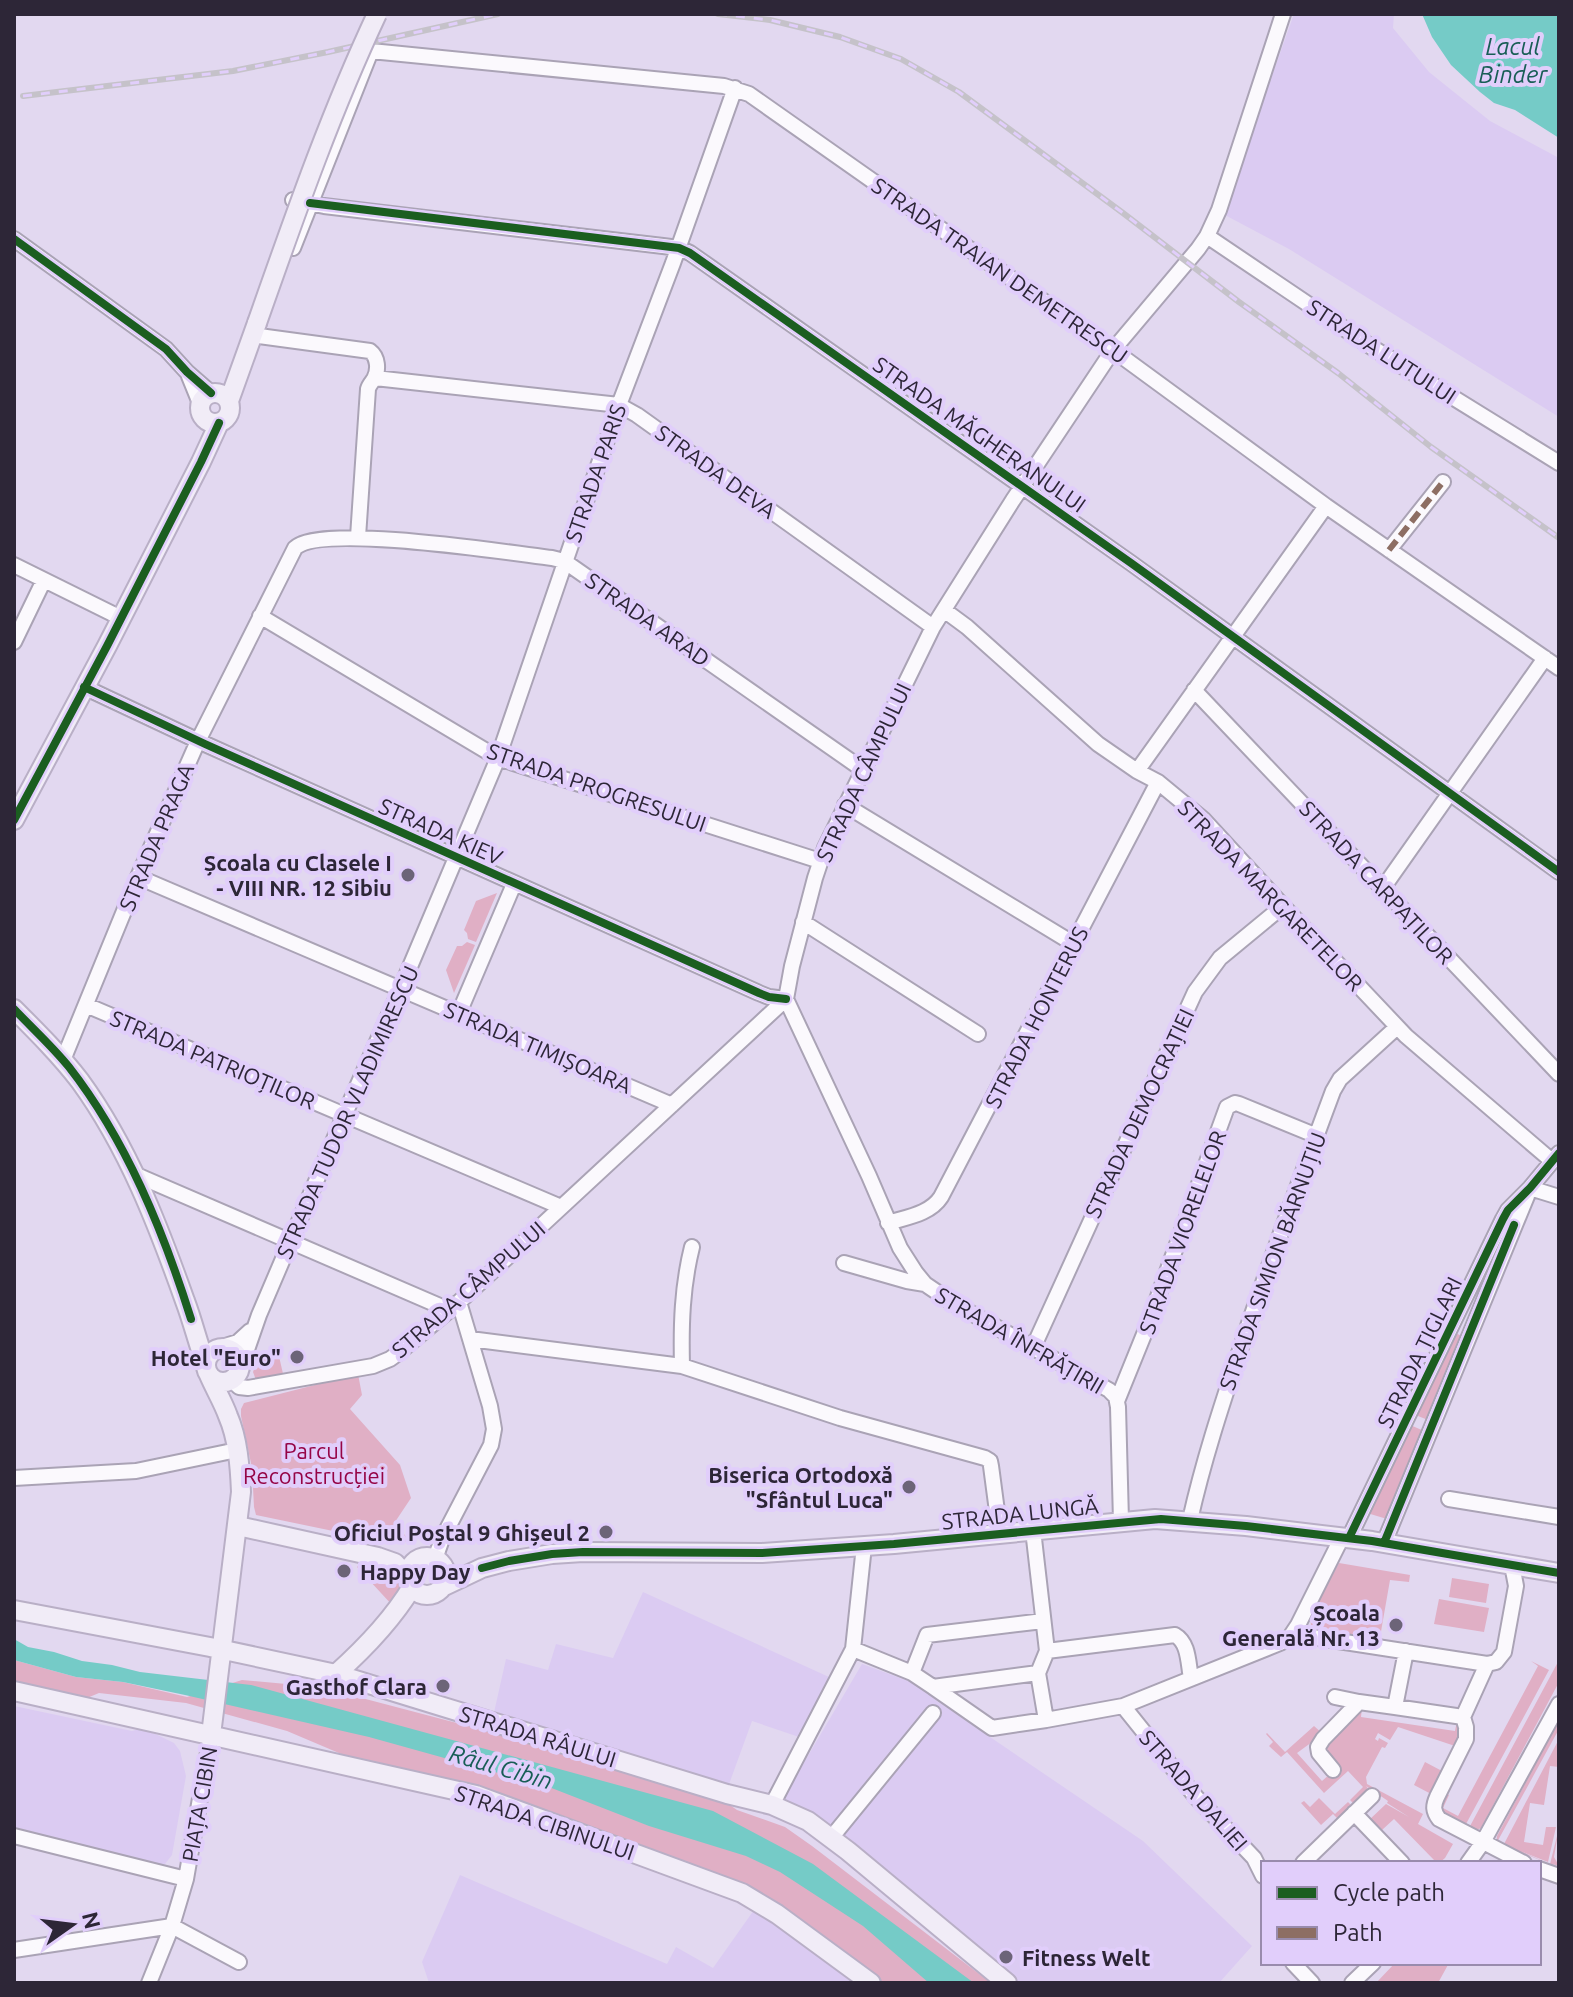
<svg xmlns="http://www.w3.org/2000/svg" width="1573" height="1997" viewBox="0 0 1573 1997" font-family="Ubuntu,sans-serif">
<rect width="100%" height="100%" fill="#e2d8f0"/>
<path fill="#dbcbf2" d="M1294 14H1394L1393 28 1429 72 1490 121 1559 158V417L1289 249 1223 214Z
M643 1592 829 1677 799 1737 752 1721 728 1787 493 1717 506 1659 548 1670 556 1644 613 1658Z
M862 1664 922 1686 937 1701 1143 1841 1252 1946 1219 1983H1015L782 1800Z
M14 1706 132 1731 143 1728 174 1743 180 1751 186 1776 172 1855 165 1864H156L14 1827Z
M460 1875 667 1964 676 1947 713 1968 754 1910 858 1983H429L422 1962Z"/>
<path fill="#e0afc5" d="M497 893 476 942 468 939 467 933 464 930 476 901Z
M467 942 475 945 454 993 446 970 457 946H462Z
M1451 1331 1464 1337 1428 1420 1413 1414Z
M278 1352 284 1378 256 1380 253 1372 260 1354Z
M358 1374 362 1395 350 1409 400 1465 411 1498 395 1522 410 1542 362 1537 256 1515 254 1507 252 1468 241 1416V1409L244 1403Z
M1408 1424 1424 1431 1387 1519 1367 1513Z
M1339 1563 1410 1575 1409 1582 1390 1580 1379 1643 1318 1631 1311 1625 1310 1617Z
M358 1566 399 1578 405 1586 393 1606 357 1567Z
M1452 1578 1489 1584 1486 1603 1449 1597Z
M1439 1599 1489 1608 1484 1632 1434 1624Z
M14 1660 76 1677 123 1682 187 1697 242 1680 351 1690 358 1697 556 1749 717 1796 737 1810 785 1827 812 1846 991 1983H870L757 1901 476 1794 346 1756 287 1731 186 1703 99 1693 87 1698 14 1681Z
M1559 1660V1682L1481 1828 1475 1831 1469 1828Z
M1531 1661 1549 1670 1466 1824 1441 1811 1439 1808 1446 1793 1449 1795 1443 1808 1458 1816 1538 1666Z
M1362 1707 1361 1717 1455 1731 1457 1721 1462 1726 1458 1747 1398 1727 1390 1740 1378 1733 1375 1739 1378 1741 1379 1738 1388 1743 1385 1748 1382 1747 1366 1777 1367 1784 1423 1814 1418 1824 1453 1844 1445 1858 1439 1863H1431L1434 1860 1394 1819 1382 1830 1391 1839 1388 1842 1368 1821 1386 1804 1409 1817 1387 1803 1388 1801 1366 1786 1370 1791 1355 1805 1350 1800 1363 1787 1348 1771 1324 1793 1287 1752 1281 1757 1269 1746 1273 1742 1266 1734 1267 1733 1285 1752 1314 1726 1323 1734 1297 1753 1322 1781 1338 1767 1322 1746 1328 1750 1323 1745Z
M1559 1720V1729L1496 1844 1497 1836Z
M1559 1739V1767L1550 1766 1544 1805 1530 1803 1524 1842 1543 1845 1546 1827H1556L1548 1862 1520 1851 1550 1864 1559 1828 1554 1857 1559 1866 1552 1864 1558 1867 1553 1868 1552 1865 1506 1846 1502 1848 1506 1845 1504 1844Z
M1425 1762 1442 1771 1433 1795 1414 1785Z
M1319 1798 1335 1814 1348 1802 1353 1807 1339 1820 1333 1814 1321 1825 1301 1803 1304 1801 1310 1807Z
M1395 1963H1449L1438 1983H1376Z"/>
<path fill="#75cbc7" d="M1422 14H1559V138L1515 110 1494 103 1480 92 1451 65 1432 37Z
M14 1639 28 1647 54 1652 82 1661 112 1665 140 1672 251 1685 713 1811 813 1864 974 1983H929L863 1926 780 1872 746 1856 649 1826 549 1787 369 1737 185 1695 123 1682 76 1677 14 1660Z"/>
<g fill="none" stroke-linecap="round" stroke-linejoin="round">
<g stroke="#aaa3b5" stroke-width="18">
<path id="minor" d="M371 51 724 86 749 94 1113 350 1326 506 1559 668
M293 200 324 206 663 246 679 248 690 253 1131 563 1559 872
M1207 236 1373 348 1559 463
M14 239 166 349 187 372 211 393
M293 248 371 51H364
M259 336 370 351C378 357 379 370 374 379 372 382 369 385 368 389L358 537
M189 376 200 403
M375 378 619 405 637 415 933 627
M1389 550 1443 482
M14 565 121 618
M944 610 967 627 1098 744 1137 771 1158 782 1204 820 1283 906 1406 1036 1552 1161
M260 616 498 758 820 861
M14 642 44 580
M84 687 205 744 759 993 769 997 786 999 869 1176 900 1248 916 1273 925 1284 953 1303 1109 1390 1116 1397 1118 1407 1121 1521
M1194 690 1559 1074
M1137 771 1326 506
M845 805 1074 944
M138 877 672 1105
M1383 888 1545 658
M803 922 978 1034
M86 1005 561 1207
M459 1013 514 884
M63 1060 138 877 198 741 295 548C320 523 510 553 552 558L564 561 862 769
M134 1174 449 1310
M1530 1188 1559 1197
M888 1223C907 1217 930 1214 941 1197L1158 782
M844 1263 907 1281 925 1284
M470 1339 682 1366 840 1418 985 1458 990 1461 991 1466 1000 1534
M222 1347 238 1342 250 1331
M1033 1348 1195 992 1220 958 1283 906
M682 1366C681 1325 682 1287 692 1247
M241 1367 259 1315 344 1116 401 988 498 758 619 405 673 263 735 88
M232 1380 239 1387 248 1388 373 1366 390 1359 397 1354 459 1302 786 999 792 966 815 878 825 848 933 627 1013 500 1113 350 1198 249 1207 236 1219 210 1283 14
M1117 1401 1147 1327 1227 1107 1235 1103 1239 1104 1317 1136
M14 1478 136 1471 237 1450
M1449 1499 1559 1517
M1190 1520C1203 1462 1221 1407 1240 1350 1269 1263 1301 1177 1333 1091L1340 1079 1397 1027
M1033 1530 1047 1651
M1349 1538 1503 1219 1508 1210 1530 1188 1559 1153
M1384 1543 1527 1196
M435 1559 442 1539 491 1445 494 1429 490 1406 459 1302
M1293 1634 1487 1664
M853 1649 912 1673 933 1687 1038 1673 1047 1651 1175 1635C1189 1643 1188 1663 1191 1678
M1406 1651 1395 1707 1463 1717
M912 1673 927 1635 1043 1621
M1038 1673 1046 1720
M933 1687 992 1728 1046 1720 1123 1706 1280 1643 1290 1637 1298 1625 1342 1537
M1335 1697 1359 1702
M1123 1706 1196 1797 1254 1858 1263 1876
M1463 1717 1466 1727V1739L1437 1797C1433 1806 1433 1811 1439 1819L1524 1863
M1463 1717 1487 1664 1496 1662 1504 1652 1516 1586 1512 1565
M1333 1770 1319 1753 1318 1747 1323 1739 1359 1702 1395 1707
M772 1805 853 1649 864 1546
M1354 1813 1402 1863
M14 1836 186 1879
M831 1838 933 1713
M1303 1863 1372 1796
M1468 1863 1483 1842 1559 1704
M1539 1869 1559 1876
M14 1950 172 1926 239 1962
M1293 1963 1312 1983
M149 1983 172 1926 186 1879 211 1735
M1352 1983 1373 1963"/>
</g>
<g stroke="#b9afc6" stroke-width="22">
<path id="major" d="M200 408a15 15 0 1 1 30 0a15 15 0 1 1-30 0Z
M229 401 257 323
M14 820 107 646 201 462 219 423
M14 1009C37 1032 60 1055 80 1081 128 1147 158 1225 185 1301 193 1322 198 1344 206 1365
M206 1365a17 17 0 1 1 34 0a17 17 0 1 1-34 0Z
M209 1375C215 1389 223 1402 228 1416 238 1439 240 1467 241 1492L211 1735
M238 1526 378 1557 395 1563 408 1577
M408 1576a19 19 0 1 1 38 0a19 19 0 1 1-38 0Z
M442 1587 482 1568 509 1561 552 1554 583 1552 762 1553 894 1544 1155 1519 1246 1526 1372 1541 1559 1573
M14 1610 210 1647 336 1674 727 1794 772 1805 808 1821 848 1851 1007 1983
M336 1674C364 1649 392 1620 412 1587
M14 1691 476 1795 742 1893 777 1914 871 1983"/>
</g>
<use href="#minor" stroke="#fbf9fd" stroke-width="14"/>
<use href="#major" stroke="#f1ecf7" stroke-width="18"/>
<g stroke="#c5c2c9" stroke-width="6">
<path id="rail" d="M718 14 770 20 840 37 901 59 959 92 1123 213 1239 302 1338 373 1431 447 1559 538
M23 96 233 71 328 52 498 14"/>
</g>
<use href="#rail" stroke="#e1cefb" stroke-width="3" stroke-dasharray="9" stroke-linecap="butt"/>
<g stroke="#b9afc6" stroke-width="22" stroke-linecap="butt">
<path id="major-bridge" d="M257 323C294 218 330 114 377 14"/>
</g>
<use href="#major-bridge" stroke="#f1ecf7" stroke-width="18"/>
<path stroke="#8d6e63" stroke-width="6" stroke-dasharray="12 6" stroke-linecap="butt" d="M1389 550 1443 482"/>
<g stroke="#e1cefb" stroke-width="13">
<path id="cycleway" d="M310 203 663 246 679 248 690 253 1131 563 1559 872
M14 239 166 349 187 372 211 393
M84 687 205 744 759 993 769 997 786 999
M14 820 107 646 201 462 219 423
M14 1009C32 1028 52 1046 69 1067 126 1140 163 1230 191 1319
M1349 1538 1503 1219 1508 1210 1530 1188 1559 1153
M1384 1543 1514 1225
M482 1568 509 1561 552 1554 583 1552 762 1553 894 1544 1161 1519 1246 1526 1372 1541 1559 1573"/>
</g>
<use href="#cycleway" stroke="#1b5e20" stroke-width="8"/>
</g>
<g fill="#6c6478" stroke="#e1cefb" stroke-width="3">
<circle cx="408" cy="875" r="8"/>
<circle cx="297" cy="1357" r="8"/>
<circle cx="909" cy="1487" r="8"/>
<circle cx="606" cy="1532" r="8"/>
<circle cx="344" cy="1571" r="8"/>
<circle cx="1396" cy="1625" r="8"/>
<circle cx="443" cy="1686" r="8"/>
<circle cx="1006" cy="1957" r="8"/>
</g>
<g text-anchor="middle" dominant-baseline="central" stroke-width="8" stroke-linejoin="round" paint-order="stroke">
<g font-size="22" fill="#2d2637" stroke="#e1cefb">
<text transform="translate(1000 270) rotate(35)">STRADA TRAIAN DEMETRESCU</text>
<text transform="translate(1382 351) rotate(33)">STRADA LUTULUI</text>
<text transform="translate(980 434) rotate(35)">STRADA MĂGHERANULUI</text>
<text transform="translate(716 471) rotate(36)">STRADA DEVA</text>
<text transform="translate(595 473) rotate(-71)">STRADA PARIS</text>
<text transform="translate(648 619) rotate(35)">STRADA ARAD</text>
<text transform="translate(863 772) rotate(-65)">STRADA CÂMPULUI</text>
<text transform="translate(597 787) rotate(19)">STRADA PROGRESULUI</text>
<text transform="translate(441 831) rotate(24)">STRADA KIEV</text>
<text transform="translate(156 837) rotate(-67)">STRADA PRAGA</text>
<text transform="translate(1377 882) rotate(47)">STRADA CARPAȚILOR</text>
<text transform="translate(1271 895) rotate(46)">STRADA MARGARETELOR</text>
<text transform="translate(1036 1017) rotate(-63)">STRADA HONTERUS</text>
<text transform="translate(538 1047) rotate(23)">STRADA TIMIȘOARA</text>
<text transform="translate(213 1059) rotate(23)">STRADA PATRIOȚILOR</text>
<text transform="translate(347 1112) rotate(-66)">STRADA TUDOR VLADIMIRESCU</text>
<text transform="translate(1139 1113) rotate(-65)">STRADA DEMOCRAȚIEI</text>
<text transform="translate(1182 1232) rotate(-70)">STRADA VIORELELOR</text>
<text transform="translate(1272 1261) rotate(-70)">STRADA SIMION BĂRNUȚIU</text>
<text transform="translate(468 1289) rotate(-41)">STRADA CÂMPULUI</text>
<text transform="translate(1020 1340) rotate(30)">STRADA ÎNFRĂȚIRII</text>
<text transform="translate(1419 1352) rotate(-64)">STRADA ȚIGLARI</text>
<text transform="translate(1020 1513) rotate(-6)">STRADA LUNGĂ</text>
<text transform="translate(538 1736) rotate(17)">STRADA RÂULUI</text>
<text transform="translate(1194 1790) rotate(49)">STRADA DALIEI</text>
<text transform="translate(199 1804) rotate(-80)">PIAȚA CIBIN</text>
<text transform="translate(545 1822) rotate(19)">STRADA CIBINULUI</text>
</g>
<g font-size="22" font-weight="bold" fill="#2d2637" stroke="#e1cefb" text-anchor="end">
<text x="392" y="862">Școala cu Clasele I<tspan x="392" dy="25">- VIII NR. 12 Sibiu</tspan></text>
<text x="281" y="1357">Hotel "Euro"</text>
<text x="893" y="1474">Biserica Ortodoxă<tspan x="893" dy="25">"Sfântul Luca"</tspan></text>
<text x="590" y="1532">Oficiul Poștal 9 Ghișeul 2</text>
<text x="360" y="1571" text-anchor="start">Happy Day</text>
<text x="1380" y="1612">Școala<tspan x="1380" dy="25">Generală Nr. 13</tspan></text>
<text x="427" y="1686">Gasthof Clara</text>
<text x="1022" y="1957" text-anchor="start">Fitness Welt</text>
</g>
<g font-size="22" fill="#950446" stroke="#e1cefb">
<text x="314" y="1450">Parcul<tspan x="314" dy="25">Reconstrucției</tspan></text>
</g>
<g font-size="24" font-style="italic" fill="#185e56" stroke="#e1cefb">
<text x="1513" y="46">Lacul<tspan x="1513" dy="28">Binder</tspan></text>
<text transform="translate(501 1767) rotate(16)">Râul Cibin</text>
</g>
</g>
<rect width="1573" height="1997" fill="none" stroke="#2d2637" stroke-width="32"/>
<rect x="1261" y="1861" width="280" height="104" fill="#e1cefb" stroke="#998bad" stroke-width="2"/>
<rect x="1277" y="1887" width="40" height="12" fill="#1b5e20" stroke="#998bad" stroke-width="2"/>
<text x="1333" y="1901" font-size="24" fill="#2d2637">Cycle path</text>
<rect x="1277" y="1927" width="40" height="12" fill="#8d6e63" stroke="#998bad" stroke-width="2"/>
<text x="1333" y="1941" font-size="24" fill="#2d2637">Path</text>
<g transform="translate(72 1925) rotate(76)" stroke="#e1cefb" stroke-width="6" paint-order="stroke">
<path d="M0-6L14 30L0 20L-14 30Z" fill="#2d2637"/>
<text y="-12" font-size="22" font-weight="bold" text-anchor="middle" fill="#2d2637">N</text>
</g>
</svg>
